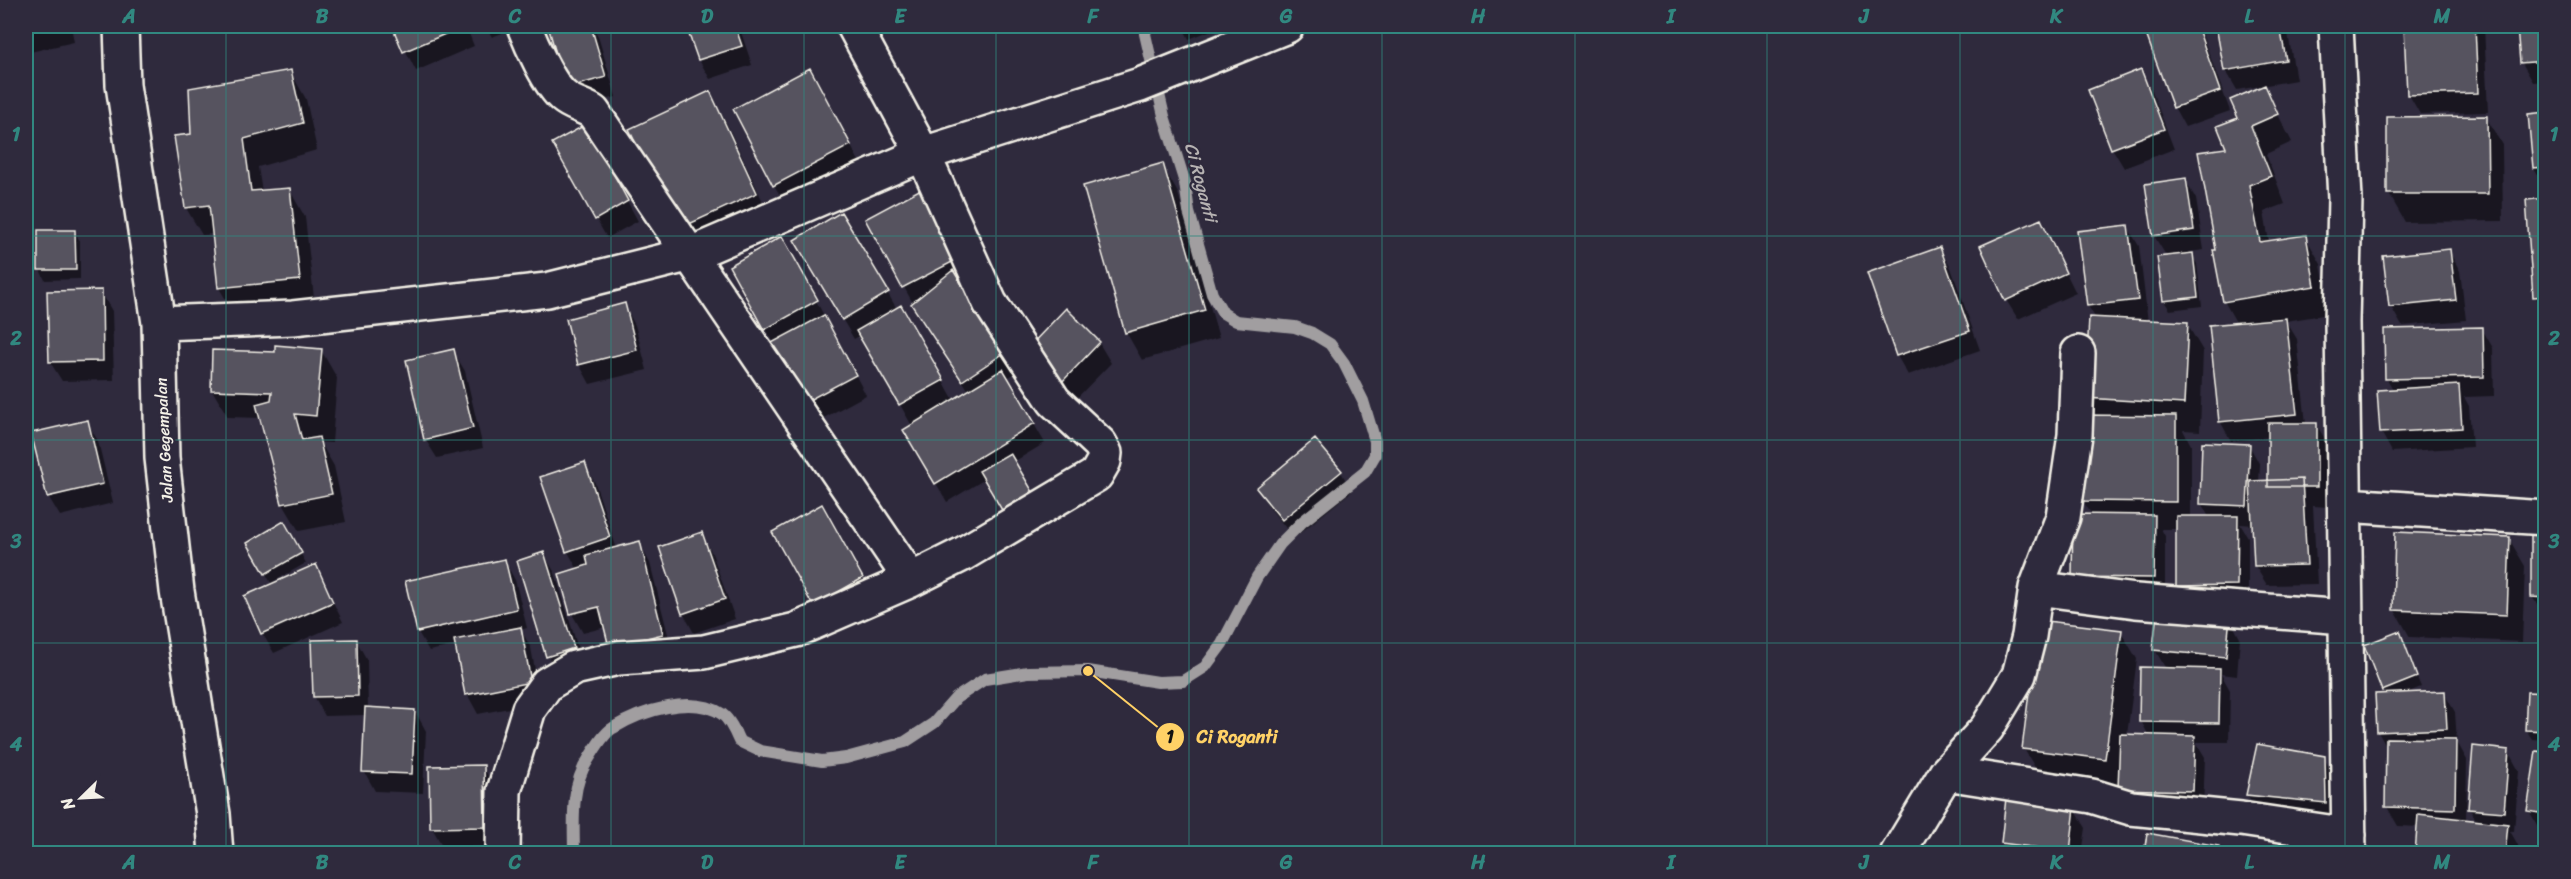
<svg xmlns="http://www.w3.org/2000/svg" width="2571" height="879" viewBox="0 0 2571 879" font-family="Sriracha,sans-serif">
<rect width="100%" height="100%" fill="#2f2a3d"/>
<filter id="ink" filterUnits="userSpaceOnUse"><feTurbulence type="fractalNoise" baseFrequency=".0167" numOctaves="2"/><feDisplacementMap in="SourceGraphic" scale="12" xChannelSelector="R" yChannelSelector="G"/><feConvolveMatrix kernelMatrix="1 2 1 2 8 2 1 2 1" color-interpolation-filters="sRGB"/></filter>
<g filter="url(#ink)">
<path fill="#0007" d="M26 26H71L74 42 26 53Z
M393 26H466L474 46 416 71Z
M485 26H521L492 37Z
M556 26H592L598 36 616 97 579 107 550 27Z
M688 26H739L752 65 710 79 699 60Z
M1182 26H1222L1189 39Z
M2145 26H2199L2230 111 2185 127 2174 107Z
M2218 26H2284L2288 33 2296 80 2237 90 2226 71Z
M2405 26H2484L2488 112 2420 114 2409 95Z
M2519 26H2546V81L2533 82 2522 63Z
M290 71 306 99 317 150 258 167 262 192 289 189 305 217 315 307 235 315 219 288 214 234 202 235 186 208 193 135Z
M2140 71 2152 91 2174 149 2124 168 2112 148Z
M2264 87 2292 142 2266 154 2285 204 2264 212 2269 242 2305 236 2321 264 2329 314 2286 321 2297 339 2306 424H2316L2328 444V507L2313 506 2317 584 2267 585 2255 566 2253 525 2240 524 2248 537V605H2189L2178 585V529H2161L2165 536V597L2074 577 2092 515 2083 501 2097 417 2086 398 2096 319 2088 306 2079 232 2127 226 2139 246 2148 322 2187 324 2203 351 2200 431 2183 430 2191 445V517H2209L2201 503 2249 445 2260 465 2259 482H2269L2270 437 2231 441 2220 421 2237 324 2224 301 2218 251 2228 149 2240 119Z
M821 89 861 165 785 204 774 185Z
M709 93 725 120 772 221 693 257 677 230Z
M2546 114V187L2534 168Z
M2486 117 2502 145 2503 221 2405 222 2389 194 2388 118Z
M597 146 638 221 607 238 596 219Z
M1162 165 1178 193 1219 338 1142 360 1126 332Z
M2185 180 2196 199 2204 250 2190 252 2197 264 2202 306 2170 310 2164 301 2167 257 2154 236 2146 186Z
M922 190 969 278 959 283 1014 374 1007 378 1045 443 947 502 905 430 912 426 861 335 854 339 796 241 841 214 897 309 901 307 954 400 969 391 915 307 867 220Z
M2546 200V315L2535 296Z
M2040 220 2076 293 2018 319 2006 300Z
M74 231 80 241V279L45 280 40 270 39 232Z
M1940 249 1951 268 1980 350 1908 375 1897 356Z
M2449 251 2460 271 2466 320 2402 326 2391 307Z
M793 257 866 395 809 426 774 343 731 266Z
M101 292 112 311 114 380 62 381 50 362Z
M624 305 635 325 647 370 590 384 579 364Z
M1066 310 1099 343 1111 363 1073 402 1040 369Z
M2482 329 2493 348 2494 396 2464 397 2469 406 2472 447 2392 452 2381 432 2394 391 2387 379Z
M321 350 337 378 332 443 320 442 334 466 346 522 299 531 283 504 261 418 228 417 212 390 276 353Z
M453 351 465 371 483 448 437 458 425 439Z
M87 422 98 441 113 503 60 516 48 496Z
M584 464 595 483 617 549 639 543 650 563 673 654 622 666 606 627 583 633 572 614 561 575 578 570 568 552 542 478Z
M1341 472 1352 491 1294 538 1269 507 1258 488Z
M284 523 306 563 271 583 249 543Z
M833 525 873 598 826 624 774 532Z
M701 534 712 553 735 619 694 633 683 613Z
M2546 536V616L2532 597Z
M2509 539 2525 566 2522 642 2410 637 2394 609Z
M544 554 555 573 584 668 559 676 548 656Z
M504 560 515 580 527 628 521 630 531 648 541 702 478 714 467 694 457 645 429 651 418 632 407 582Z
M315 566 343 622 274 653 262 633Z
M2229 618 2240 638 2237 676 2221 674 2230 690 2229 742H2196L2205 757 2203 810 2131 808 2120 786 2040 776 2024 749 2121 632 2137 659 2127 735 2149 736 2141 721 2166 669 2155 650Z
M2399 633 2421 687 2404 694 2444 693 2455 712 2457 742 2467 760 2466 821 2477 822 2470 809 2508 751 2519 771 2514 831H2510L2518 845 2517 854H2416L2419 827 2398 826 2387 807V748L2378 732 2386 695 2383 690Z
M356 640 367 660 368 709 415 711 426 731 423 793 375 791 364 771 366 715 325 716 314 696Z
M2546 695V740L2532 739 2526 730Z
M2546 754V831L2540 830 2529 811Z
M2324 758 2335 778 2337 822 2258 814 2247 795Z
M483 767 494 786 495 846 443 847 432 828Z
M2074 808 2086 828 2082 854H2009L2003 843Z"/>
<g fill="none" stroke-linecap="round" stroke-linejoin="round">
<path stroke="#a19ea0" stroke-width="12" d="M574 854C574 823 570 787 588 760 594 750 604 733 613 728 641 711 693 694 722 714 730 720 735 732 739 741L760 751 822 761 846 758 905 742 934 723 956 698 985 679 1028 672 1088 671 1158 682 1183 681 1205 667 1222 644 1257 577 1280 544 1302 522 1365 472 1375 455V441L1363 401 1344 363 1330 344 1312 333 1295 327 1236 321 1223 313 1212 294 1189 212 1185 183 1164 116 1145 34 1147 26"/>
</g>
<path fill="#56525f" stroke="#f4f1e8" stroke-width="1.5" d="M392 26H464L403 52Z
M548 26H591L606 77 566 88Z
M686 26H735L742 46 698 60Z
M2143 26H2197L2220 91 2173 108Z
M2216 26H2280L2286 60 2224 71Z
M2404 26H2475L2478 93 2407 95Z
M2517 26H2546V61L2520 63Z
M810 68 851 145 773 186 733 109Z
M2141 69 2164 129 2111 149 2088 90Z
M291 70 303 123 244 139 251 191 290 188 300 280 218 288 209 205 185 208 174 136 191 134 189 88Z
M2265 85 2278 114 2251 126 2271 176 2249 185 2260 242 2306 235 2315 286 2223 302 2213 250H2216L2198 152 2226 148 2217 126 2238 118 2230 100Z
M710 91 757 193 676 230 629 129Z
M2546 112V167L2533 168 2528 114Z
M2487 116 2488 194H2387V117Z
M587 124 628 201 595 220 552 143Z
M1163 163 1205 310 1125 333 1083 186Z
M2186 178 2194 230 2153 236 2145 184Z
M923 188 960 258 902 288 865 219Z
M2546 198V296L2533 297 2526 200Z
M841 212 889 292 842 320 794 240Z
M2041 219 2066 273 2005 301 1980 246Z
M2128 225 2138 300 2087 306 2077 231Z
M38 230H75L76 270H38Z
M782 236 818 300 764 330 729 266Z
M1940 247 1970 331 1896 356 1867 273Z
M2450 249 2456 300 2389 307 2383 256Z
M2193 253 2198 297 2163 301 2157 257Z
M953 270 1004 353 962 381 911 304Z
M102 290 103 361 49 362 47 291Z
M625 303 637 350 578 365 566 319Z
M901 305 944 380 899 405 856 331Z
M1066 308 1100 342 1061 383 1027 349Z
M824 315 856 375 796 407 764 347Z
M2089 317 2188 322 2184 404 2085 398Z
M2286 318 2297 414 2219 422 2209 325Z
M2483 327 2484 377 2385 379 2384 329Z
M275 345 322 349 316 416 295 414 302 440 319 437 332 494 282 504 256 404 271 400 272 392 211 390 212 350 275 352Z
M454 349 473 428 424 440 406 360Z
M1003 369 1035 423 935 484 903 430Z
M2459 385 2462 428 2380 433 2377 390Z
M2082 415 2176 416V502L2082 501Z
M88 420 103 484 47 497 31 433Z
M2268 423H2317V487H2268Z
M1315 439 1342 471 1282 520 1256 488Z
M2202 442 2250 444 2247 506 2200 504Z
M1010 453 1037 499 1006 517 979 471Z
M585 462 610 537 566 552 540 477Z
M2302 479 2307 565 2254 566 2250 481Z
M822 504 863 578 813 606 772 532Z
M2073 514 2155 515 2154 578 2072 577Z
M2176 516H2238L2237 585 2176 586Z
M284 521 302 553 265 574 247 543Z
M702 532 725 599 682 614 659 547Z
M2395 532 2510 537 2507 615 2393 610Z
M2531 534 2546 535V598L2531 597Z
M640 541 663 634 609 647 599 607 570 614 559 574 588 565 586 555Z
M544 552 574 648 546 657 517 561Z
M505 559 517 609 417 632 405 581Z
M316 564 333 602 261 634 244 596Z
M2157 610 2230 617 2226 657 2153 650Z
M2038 620 2122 630 2105 759 2022 749Z
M521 627 531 682 465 695 454 640Z
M2400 631 2417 677 2382 691 2364 645Z
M357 639 358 696 313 697 311 640Z
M2140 667 2220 669 2219 723 2139 722Z
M2445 691 2447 729 2377 732 2375 694Z
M2527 692 2546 693V731L2525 730Z
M365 707 415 710 412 774 362 772Z
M2120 734 2195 736 2193 791 2118 789Z
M2386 738 2456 739 2455 809 2385 807Z
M2257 744 2325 756 2326 803 2246 795Z
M2473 746 2509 750 2504 812 2468 809Z
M2536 751 2546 752V814L2527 811Z
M484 765 485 827 430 828 429 766Z
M2006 798 2075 807 2070 852 2001 843Z
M2418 814 2508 824 2505 854H2415Z
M2147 833 2219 846 2218 854H2144Z"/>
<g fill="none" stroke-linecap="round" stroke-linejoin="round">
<g stroke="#f4f1e8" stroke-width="38">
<path id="street" d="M121 26 123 85 159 323 162 458 177 591 213 814 216 854
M524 26C531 44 549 85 564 97 572 104 584 106 593 112L911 580
M2336 26 2345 199 2342 322 2349 854
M159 323 293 318 547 290 691 254 923 154 1140 85 1287 26
M2345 505 2546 518
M2036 588 2136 601 2345 617
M1946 773 2092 796 2131 808 2241 819 2349 835
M503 854 504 791 529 709 547 684 574 668 619 658 704 652 796 630 911 580 963 554 1096 475 1104 461 1105 453 1100 444 1054 401 990 303 923 154 854 26
M1897 854 1946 773 1987 728 2019 675 2029 636 2036 588 2063 517 2075 435 2078 353"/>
</g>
<use href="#street" stroke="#2f2a3d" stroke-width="33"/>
</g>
</g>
<path fill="none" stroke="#318880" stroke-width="1.5" stroke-opacity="0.55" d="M226 26V854M418 26V854M611 26V854M804 26V854M996 26V854M1189 26V854M1382 26V854M1575 26V854M1767 26V854M1960 26V854M2153 26V854M2345 26V854M26 236H2546M26 440H2546M26 643H2546"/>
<g text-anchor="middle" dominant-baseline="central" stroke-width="4.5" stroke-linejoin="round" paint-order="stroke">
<g font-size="16" fill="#f4f1e8" stroke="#2f2a3d">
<text transform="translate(164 440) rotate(-93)">Jalan Gegempalan</text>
</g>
<g font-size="18" font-style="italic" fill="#b6b2b2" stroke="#2f2a3d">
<text transform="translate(1201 182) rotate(75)">Ci Roganti</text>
</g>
</g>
<path fill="none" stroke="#ffd166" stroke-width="2" d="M1088 671L1170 737"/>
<g fill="#ffd166" stroke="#2f2a3d" stroke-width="2">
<circle cx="1088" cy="671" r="6"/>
<circle cx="1170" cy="737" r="15"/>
</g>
<g font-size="18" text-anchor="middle" font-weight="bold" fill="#111">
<text x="1170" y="743">1</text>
</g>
<g font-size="18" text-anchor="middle" font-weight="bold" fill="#ffd166" stroke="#2f2a3d" stroke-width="4.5" stroke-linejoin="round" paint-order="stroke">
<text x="1237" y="743">Ci Roganti</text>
</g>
<rect width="2571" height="879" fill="none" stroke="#2f2a3d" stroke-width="66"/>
<g transform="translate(81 798) rotate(246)" stroke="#2f2a3d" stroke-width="4.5" paint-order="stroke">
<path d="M0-4.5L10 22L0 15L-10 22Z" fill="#f4f1e8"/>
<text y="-9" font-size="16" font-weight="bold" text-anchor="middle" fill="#f4f1e8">N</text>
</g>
<rect x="33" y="33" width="2505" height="813" fill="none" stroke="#318880" stroke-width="2"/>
<g font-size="20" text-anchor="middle" font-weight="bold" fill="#318880">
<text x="129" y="23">A</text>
<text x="322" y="23">B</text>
<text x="515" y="23">C</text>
<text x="707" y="23">D</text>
<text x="900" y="23">E</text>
<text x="1093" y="23">F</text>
<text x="1286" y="23">G</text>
<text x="1478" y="23">H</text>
<text x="1671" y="23">I</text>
<text x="1864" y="23">J</text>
<text x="2056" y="23">K</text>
<text x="2249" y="23">L</text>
<text x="2442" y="23">M</text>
<text x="16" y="141">1</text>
<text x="2554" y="141">1</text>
<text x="16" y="345">2</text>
<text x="2554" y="345">2</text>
<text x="16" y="548">3</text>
<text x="2554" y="548">3</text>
<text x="16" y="751">4</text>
<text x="2554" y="751">4</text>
<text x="129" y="869">A</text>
<text x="322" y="869">B</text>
<text x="515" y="869">C</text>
<text x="707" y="869">D</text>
<text x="900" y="869">E</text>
<text x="1093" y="869">F</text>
<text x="1286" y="869">G</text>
<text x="1478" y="869">H</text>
<text x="1671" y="869">I</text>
<text x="1864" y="869">J</text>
<text x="2056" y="869">K</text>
<text x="2249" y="869">L</text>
<text x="2442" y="869">M</text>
</g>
</svg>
